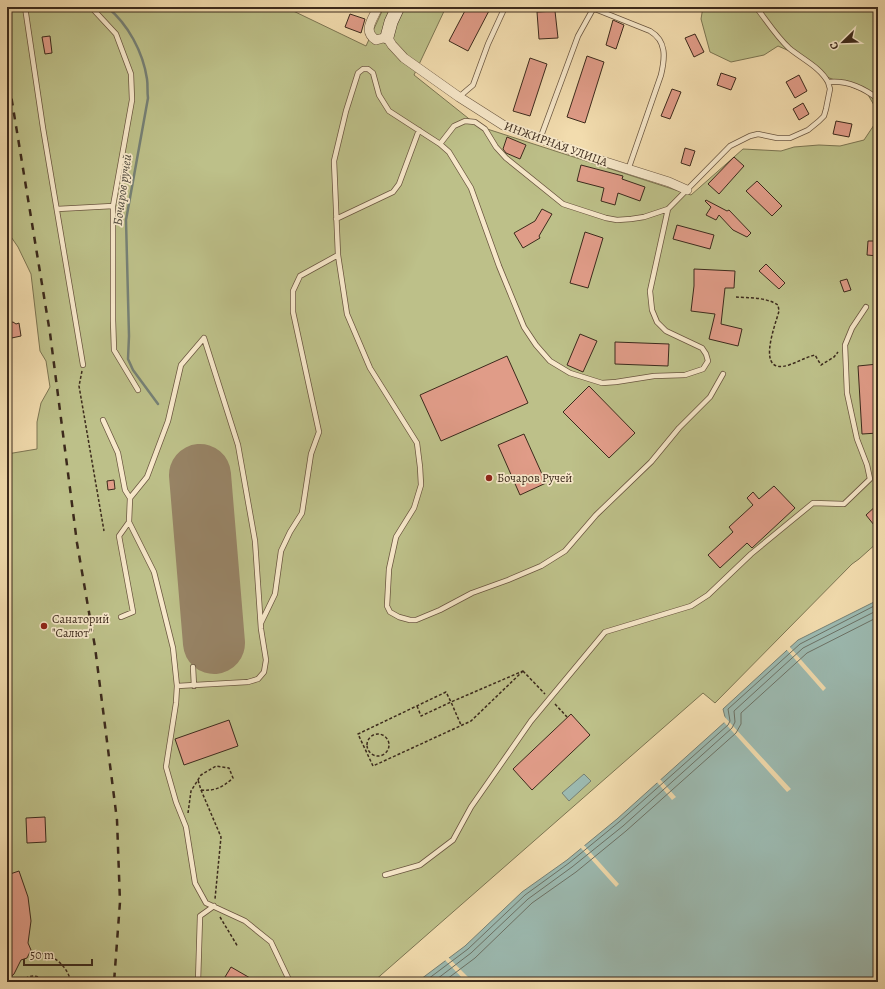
<svg xmlns="http://www.w3.org/2000/svg" width="885" height="989" viewBox="0 0 885 989" font-family="Alegreya,serif">
<rect width="100%" height="100%" fill="#f2dcae"/>
<filter id="stains"><feTurbulence type="fractalNoise" baseFrequency=".005" numOctaves="4"/><feColorMatrix values="0 0 0 0 .2 0 0 0 0 .09 0 0 0 0 .02 0 0 0 .5 -.17"/></filter>
<radialGradient id="worn" r=".72"><stop offset=".6" stop-color="#630" stop-opacity="0"/><stop offset="1" stop-color="#630" stop-opacity=".3"/></radialGradient>
<path fill="#bdc089" stroke="#7c7552" d="M7 7H285L366 46 384 7H446L414 75 478 126 691 195 743 149 781 151 794 147 819 145 840 146 864 140 878 119V542L859 559 852 564 715 703 703 693 373 982H7V454L37 449V422L41 403 50 387 46 361 40 351 31 274 18 247 7 231Z
M703 7H878V112L867 93 822 75 801 56 778 46 764 55 731 62 710 52 701 19Z"/>
<path fill="#9cbab1" stroke="#768075" d="M878 600V982H417L465 946 522 892 567 860 617 819 726 721 723 709 798 640Z
M584 774 591 781 569 801 562 793Z"/>
<path fill="#f2dcae" d="M789 646 826 688 823 691 786 649Z
M722 714 791 789 787 792 723 721Z
M659 778 676 797 672 800 656 781Z
M583 844 619 884 616 887 580 847Z
M448 957 473 982H466L444 959Z"/>
<g fill="none" stroke-linecap="round" stroke-linejoin="round">
<path stroke="#6c7266" stroke-width="1" d="M424 982 468 949 525 895 569 863 619 822 728 725 730 721 728 709 800 644 878 604
M433 982 471 953 528 899 572 867 623 826 732 728 735 722 734 711 803 648 878 610
M443 982 475 958 532 903 576 872 626 831 736 733 741 724V713L807 653 878 617"/>
<path stroke="#768075" stroke-width="2.5" d="M107 7C128 24 143 52 147 79 148 85 147 91 148 98L126 220 129 336 128 359 133 370 158 404"/>
<path stroke="#978365" stroke-width="62" d="M200 475 214 643"/>
</g>
<path fill="#e09c88" stroke="#3c2a1c" d="M467 7H491L468 51 449 41Z
M555 11 558 38 539 39 537 12Z
M350 14 365 19 361 33 345 27Z
M613 20 624 25 616 49 606 45Z
M695 34 704 52 694 57 685 38Z
M50 36 52 53 45 54 42 37Z
M587 56 604 62 585 123 567 117Z
M530 58 547 64 530 116 513 111Z
M721 73 736 78 731 90 717 85Z
M799 75 807 91 795 98 786 82Z
M672 89 681 92 670 119 661 116Z
M803 103 809 114 799 120 793 109Z
M836 121 852 124 849 137 833 134Z
M507 137 526 145 520 159 506 153 503 149Z
M685 148 695 151 690 166 681 163Z
M734 157 744 166 719 194 708 184Z
M581 165 623 176 622 179 645 187 640 201 618 193 615 205 601 201 604 188 577 181Z
M757 181 782 206 772 216 746 191Z
M706 200 727 211 729 210 751 233 747 237 733 230 719 215 716 220 706 215 711 207 705 201Z
M542 209 552 214 539 236 540 238 523 248 514 233 535 221Z
M677 225 714 235 710 249 673 239Z
M585 232 603 238 588 288 570 283Z
M868 241H878V256L867 255Z
M766 264 785 283 779 289 759 271Z
M694 269 735 271 734 288H725L721 324 742 329 738 346 709 339 715 314 691 311 694 286Z
M847 279 851 290 844 292 840 281Z
M13 322 16 324 19 323 21 336 7 339V323Z
M580 334 597 341 583 372 567 365Z
M615 342 669 344 668 366 615 364Z
M507 356 528 403 441 441 420 395Z
M878 364V433L862 434 858 366Z
M589 386 635 433 609 458 563 412Z
M524 434 546 483 520 495 498 445Z
M114 480 115 489 108 490 107 481Z
M774 486 795 508 752 548 747 543 720 568 708 555 733 532 729 527 753 505 747 498 753 492 759 499Z
M878 504V530L866 515Z
M571 714 590 735 532 790 513 769Z
M229 720 238 746 184 765 175 739Z
M45 817 46 842 27 843 26 818Z
M19 871 28 897 31 921 28 943 31 950 27 958 21 960 14 974 7 980V875Z
M231 967 257 982H222Z"/>
<g fill="none" stroke-linecap="round" stroke-linejoin="round">
<g stroke="#6a5640" stroke-width="6">
<path id="lane" d="M25 7 43 128 83 365
M91 7 116 34 131 74 132 100 113 206V320L114 350 138 390
M590 7 650 31C667 41 665 58 661 75L628 170
M756 7C767 21 776 36 789 48 802 59 820 67 828 82 846 80 864 88 878 99
M145 8V7
M459 97 473 85 488 44 505 7
M540 139 578 36 593 9
M440 144 454 126 465 121 475 122 485 129 496 147 506 158 563 204 606 218 617 220 631 219 644 217 668 209
M57 209 113 206
M336 219 393 192 399 184 419 130
M204 338 238 445 255 541 261 629 266 660 264 672 258 679 248 682 177 686 176 703 166 767 176 802 186 827 195 883 206 903 245 921 271 942 290 982
M723 374 710 397 679 428 651 462 596 515 565 551 541 566 508 580 472 593 440 610 416 620H410L399 617 390 612 387 606 389 569 396 537 414 508 421 485 420 467 417 443 370 368 347 314 338 255 334 161 346 111 358 73 363 69H368L373 73 379 95 389 111 440 144 449 152 471 188 499 266 524 327 536 345 550 361 570 373 602 383 616 382 654 376 685 375 703 369 708 361 706 354 702 348 666 331 657 322 652 310 650 291 668 209 730 146 750 136 758 134 777 138H790L808 130 819 121 824 116 826 109 830 89 828 82
M103 420 118 453 125 490 130 498
M121 617 133 612 119 536 129 522
M261 623 275 594 281 551 290 532 302 513 311 454 319 432 293 312V291L300 276 338 255
M193 667 194 686
M177 686 173 648 154 572 129 522 130 498 147 477 168 421 181 365 204 338
M385 875 420 865 453 840 471 807 531 721 605 632 691 606 708 595 751 554 813 503 844 504 870 479 867 465 857 439 847 393 845 345 852 328 866 307
M198 982 200 916 214 906"/>
</g>
<g stroke="#6a5640" stroke-width="10">
<path id="street" d="M378 7C373 19 362 31 376 40L387 37 392 45 404 58 459 97 503 125 593 158 669 182 687 190"/>
</g>
<g stroke="#3c2a1c" stroke-width="14">
<path id="secondary" d="M387 37 391 22 398 7"/>
</g>
<path stroke="#3c2a1c" stroke-width="1.5" stroke-dasharray="3 2" stroke-linecap="butt" d="M736 297C749 298 766 297 778 305L779 311C775 326 755 376 789 365 798 362 806 357 815 355L821 365 834 357 838 352
M82 371 79 386 104 531
M523 671 471 721 373 766 358 734 446 692 451 702Z
M523 671 545 694
M555 704 567 717
M417 706 421 716 451 702 461 725
M367 745a11 11 0 1 1 22 0a11 11 0 1 1-22 0Z
M201 790 221 837 215 899
M188 813 191 791 201 775 216 766 229 768 233 778C222 788 215 791 201 790L198 780
M220 917 238 947
M36 953C53 954 67 965 71 982
M22 982C28 974 38 974 45 982"/>
<use href="#lane" stroke="#f7e8ca" stroke-width="4.5"/>
<use href="#street" stroke="#f7e8ca" stroke-width="9"/>
<use href="#secondary" stroke="#f7e8ca" stroke-width="13"/>
<path stroke="#3c2a1c" stroke-width="2.5" stroke-dasharray="7 7" stroke-linecap="butt" d="M7 71 50 333 77 543 95 647 117 820 120 902 114 982"/>
</g>
<g fill="#8f2418" stroke="#f7e8ca" stroke-width="1.5">
<circle cx="489" cy="478" r="4"/>
<circle cx="44" cy="626" r="4"/>
</g>
<g text-anchor="middle" dominant-baseline="central" stroke-width="3.5" stroke-linejoin="round" paint-order="stroke">
<g font-size="12" fill="#3c2a1c" stroke="#f7e8ca">
<text transform="translate(556 144) rotate(20)">ИНЖИРНАЯ УЛИЦА</text>
</g>
<g font-size="12" fill="#3c2a1c" stroke="#f7e8ca" text-anchor="start">
<text x="497" y="478">Бочаров Ручей</text>
<text x="52" y="619">Санаторий<tspan x="52" dy="14">"Салют"</tspan></text>
</g>
<g font-size="13" font-style="italic" fill="#544e41" stroke="#f7e8ca">
<text transform="translate(122 190) rotate(-82)">Бочаров ручей</text>
</g>
</g>
<rect width="885" height="989" fill="none" stroke="#f2dcae" stroke-width="24"/>
<rect x="8" y="8" width="869" height="973" fill="none" stroke="#3c2a1c" stroke-width="2"/>
<rect x="12" y="12" width="861" height="965" fill="none" stroke="#3c2a1c"/>
<g transform="translate(843 42) rotate(247)" stroke="#f7e8ca" stroke-width="3" paint-order="stroke">
<path d="M0-3L7 15L0 10L-7 15Z" fill="#3c2a1c"/>
<text y="-6" font-size="11" font-weight="bold" text-anchor="middle" fill="#3c2a1c">С</text>
</g>
<path d="M24 959v6h68v-6" fill="none" stroke="#3c2a1c" stroke-width="2"/>
<text x="30" y="959" font-size="12" fill="#3c2a1c" stroke="#f7e8ca" stroke-width="3" paint-order="stroke">50 m</text>
<rect width="100%" height="100%" filter="url(#stains)"/>
<rect width="100%" height="100%" fill="url(#worn)"/>
</svg>
